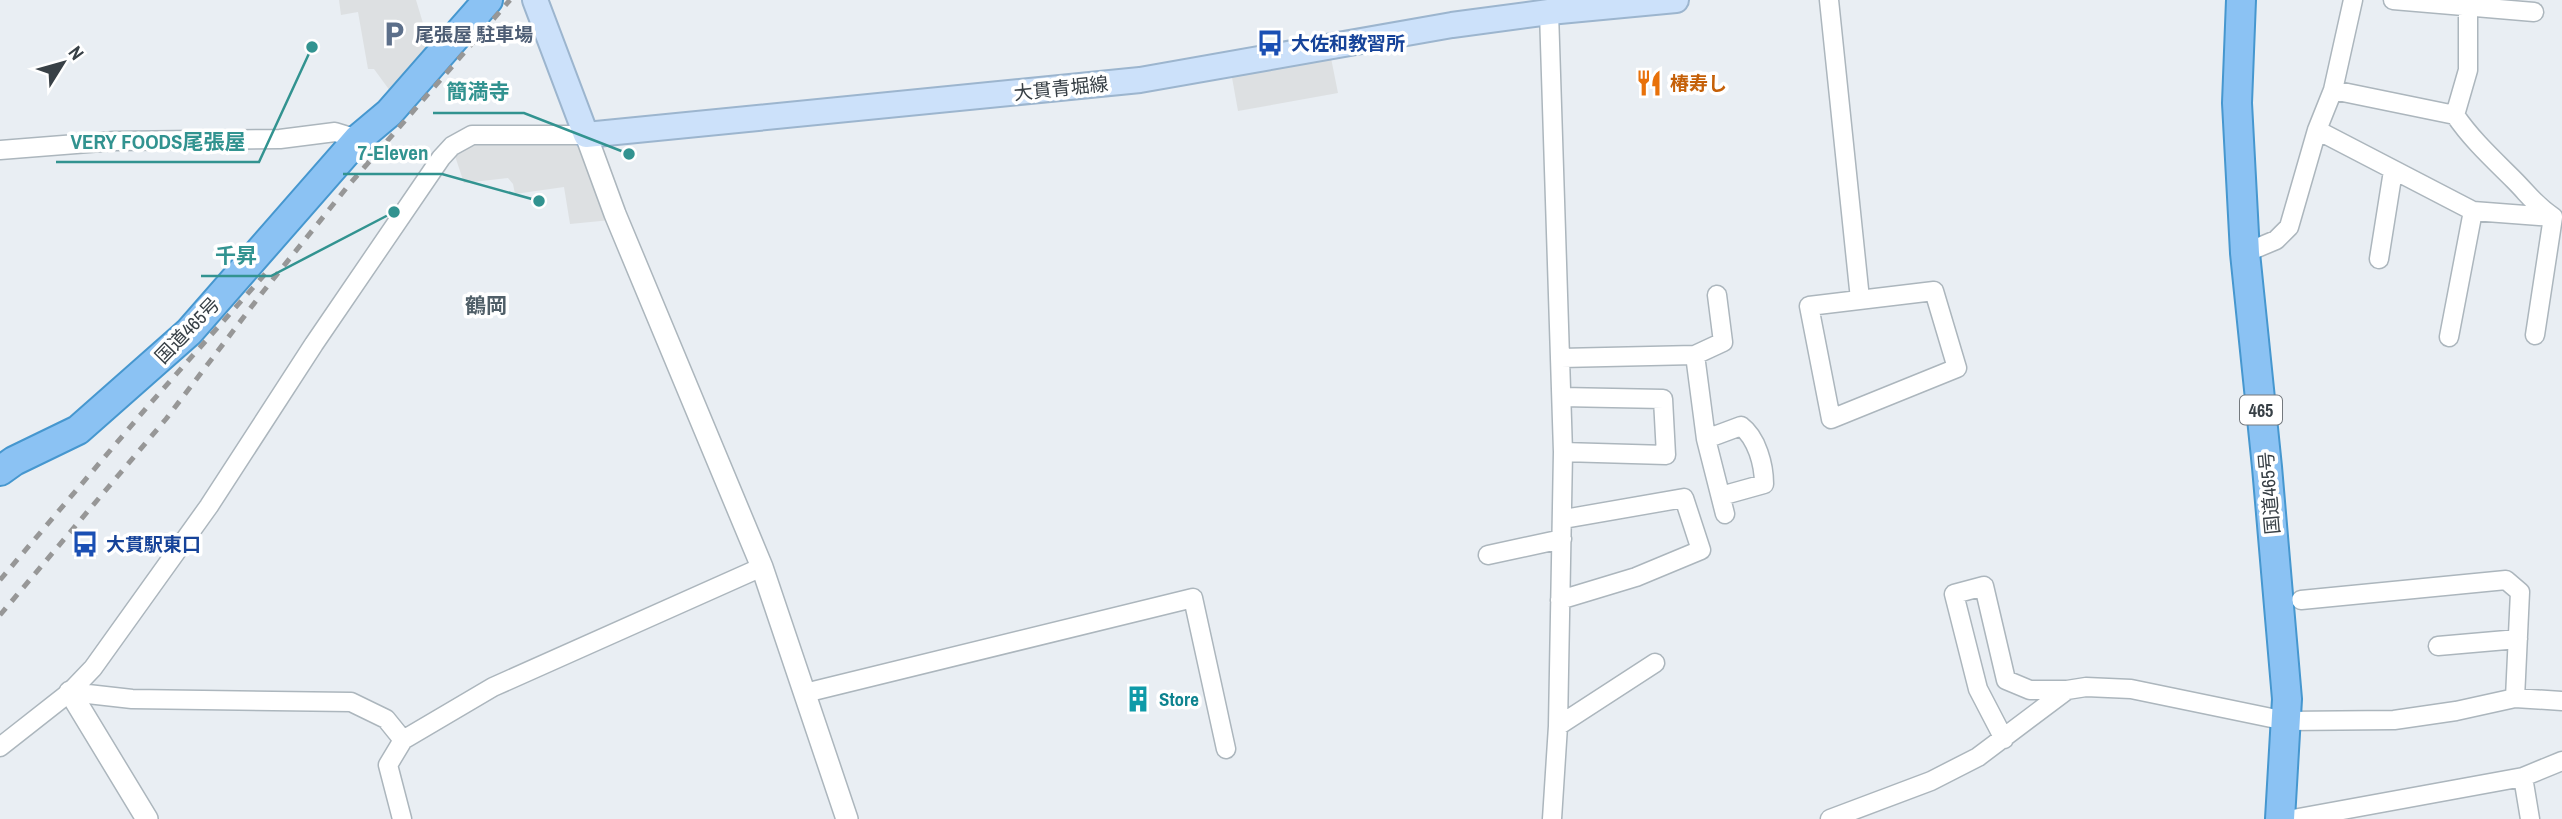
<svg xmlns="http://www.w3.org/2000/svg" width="2562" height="819" viewBox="0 0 2562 819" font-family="'Archivo Narrow','Noto Sans JP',sans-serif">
<rect width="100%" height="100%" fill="#e9eef3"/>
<path fill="#dde0e2" d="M339 0H416L432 53 393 95 374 69H368L358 12 341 15Z
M1330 53 1338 93 1238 111 1231 72Z
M482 141H568L576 144 582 151 611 220 570 224 564 187 515 194 513 184 508 178 464 183 454 153 467 145Z"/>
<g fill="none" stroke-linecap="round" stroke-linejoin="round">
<g stroke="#acb6bd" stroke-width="21">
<path id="minor" d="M1829 0 1860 299
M2393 0 2534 12
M2468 8V70L2455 115C2472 140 2493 159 2514 180 2529 195 2534 204 2553 217L2535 335
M1549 12 1563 452 1558 726 1552 819
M2333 90 2455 115
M2317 130 2473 211 2552 217
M0 150 114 141 280 139 335 132 358 139
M2245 253 2276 240 2289 227 2317 130 2333 90 2353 0
M2379 259 2393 171
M1934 291 1957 368 1831 419 1809 306Z
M2449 337 2473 211
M1695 355 1706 439 1725 514
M1561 358 1695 355 1723 342 1717 295
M1562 397 1663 399 1666 455 1563 452
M1706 439 1741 426C1757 438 1764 465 1764 484L1721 496
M1488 555 1562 539
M1560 600 1636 577 1701 550 1684 498 1564 519
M2301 600 2506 580 2520 592 2515 698
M2438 646 2518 639
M70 692 132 699 351 702 386 719 403 740
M805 693 1193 598 1226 749
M1558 726 1655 663
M2004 739 1978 689 1954 594 1984 586 2006 680 2030 690H2067
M0 747 70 692 93 668 209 506 314 344 441 158 452 146 472 135H586
M2523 777 2530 819
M402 819 388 765 403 740 493 687 762 567
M1830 819 1931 781 1978 757 2067 690 2086 687 2131 689 2286 721 2394 720 2456 711 2515 698 2562 701
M2293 819 2523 777 2562 761"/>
</g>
<g stroke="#acb6bd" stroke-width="24">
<path id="tertiary" d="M586 135 615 214 762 567 847 819
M70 692 147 819"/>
</g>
<g stroke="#9cb5ce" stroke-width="28">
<path id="secondary" d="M535 0 586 135 1140 80 1452 25 1549 12 1676 0"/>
</g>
<g stroke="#4697cf" stroke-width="32">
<path id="trunk" d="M2241 0 2237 103 2245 253 2267 467 2287 699 2280 819
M0 471 14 461 78 430 189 332 358 139 389 113 488 0"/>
</g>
<use href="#minor" stroke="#fff" stroke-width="18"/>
<use href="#tertiary" stroke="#fff" stroke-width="21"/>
<use href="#secondary" stroke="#cce1fa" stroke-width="24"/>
<use href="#trunk" stroke="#8bc2f3" stroke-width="28"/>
<path stroke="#979797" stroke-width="5" stroke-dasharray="9 9" stroke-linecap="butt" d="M0 580 148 406 266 273
M0 615 166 419 262 293 348 186 510 0"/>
</g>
<defs>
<g id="parking-bare" transform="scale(2.1)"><path d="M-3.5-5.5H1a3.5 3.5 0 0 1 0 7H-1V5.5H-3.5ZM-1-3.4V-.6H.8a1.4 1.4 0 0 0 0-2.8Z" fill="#5c6f8a" stroke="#fff" stroke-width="2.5" paint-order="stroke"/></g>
<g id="bus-bare" transform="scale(2.1)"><path d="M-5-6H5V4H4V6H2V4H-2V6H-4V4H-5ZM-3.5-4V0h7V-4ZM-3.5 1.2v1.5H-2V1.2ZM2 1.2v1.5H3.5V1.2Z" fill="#1a4fb4" stroke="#fff" stroke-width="2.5" paint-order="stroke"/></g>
<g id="restaurant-bare" transform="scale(2.1)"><path d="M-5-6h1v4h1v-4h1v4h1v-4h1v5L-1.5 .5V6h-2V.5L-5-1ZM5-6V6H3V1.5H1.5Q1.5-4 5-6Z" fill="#e8710a" stroke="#fff" stroke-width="2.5" paint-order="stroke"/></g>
<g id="building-bare" transform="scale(2.1)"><path d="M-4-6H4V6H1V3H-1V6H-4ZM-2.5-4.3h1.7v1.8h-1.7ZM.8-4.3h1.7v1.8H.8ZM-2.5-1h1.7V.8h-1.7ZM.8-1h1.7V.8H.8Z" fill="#0f9aa8" stroke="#fff" stroke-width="2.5" paint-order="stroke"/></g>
</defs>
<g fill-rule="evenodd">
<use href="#parking-bare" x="394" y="34"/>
<use href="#bus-bare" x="1270" y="43"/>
<use href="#restaurant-bare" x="1649" y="83"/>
<use href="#bus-bare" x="85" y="544"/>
<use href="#building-bare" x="1138" y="699"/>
</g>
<g text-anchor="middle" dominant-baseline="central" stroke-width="7" stroke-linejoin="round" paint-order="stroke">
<rect fill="#fff" stroke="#74797e" stroke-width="2" x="2240" y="395.5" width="42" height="29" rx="5"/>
<g font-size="18" font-weight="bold" fill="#384046">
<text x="2261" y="410">465</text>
</g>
<g font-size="19" font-weight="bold" fill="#4e5e75" stroke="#fff" text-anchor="start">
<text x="415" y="34">尾張屋 駐車場</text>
</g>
<g font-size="19" font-weight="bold" fill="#164399" stroke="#fff" text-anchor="start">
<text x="1291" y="43">大佐和教習所</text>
<text x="106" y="544">大貫駅東口</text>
</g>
<g font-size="19" font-weight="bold" fill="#c56008" stroke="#fff" text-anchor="start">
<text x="1670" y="83">椿寿し</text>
</g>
<g font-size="19" fill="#384046" stroke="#fff">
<text transform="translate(1061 88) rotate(-6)">大貫青堀線</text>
<text transform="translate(187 330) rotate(-46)">国道465号</text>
<text transform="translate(2269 493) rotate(-95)">国道465号</text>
</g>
<g font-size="19" font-weight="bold" fill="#0d838f" stroke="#fff" text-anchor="start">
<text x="1159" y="699">Store</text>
</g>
<g font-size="21" font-weight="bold" fill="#505f68" stroke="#fff">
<text x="486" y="305">鶴岡</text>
</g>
</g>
<path fill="none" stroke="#329390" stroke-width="2.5" d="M629 154L524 113H433M312 47L259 162H56M539 201L442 174H343M394 212L271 276H201"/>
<g fill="#329390" stroke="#fff" stroke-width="2.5">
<circle cx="629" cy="154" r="7"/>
<circle cx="312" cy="47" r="7"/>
<circle cx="539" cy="201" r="7"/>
<circle cx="394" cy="212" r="7"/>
</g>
<g font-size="21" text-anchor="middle" font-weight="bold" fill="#329390" stroke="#fff" stroke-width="7" stroke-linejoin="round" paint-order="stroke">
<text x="478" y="99">簡満寺</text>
<text x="158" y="149">VERY FOODS尾張屋</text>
<text x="393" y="160">7-Eleven</text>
<text x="236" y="263">千昇</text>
</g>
<g transform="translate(63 63) rotate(53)" stroke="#ffffff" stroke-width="5" paint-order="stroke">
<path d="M0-5L12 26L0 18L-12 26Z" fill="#384046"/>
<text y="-10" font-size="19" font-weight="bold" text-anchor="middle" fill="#384046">N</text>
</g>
</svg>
